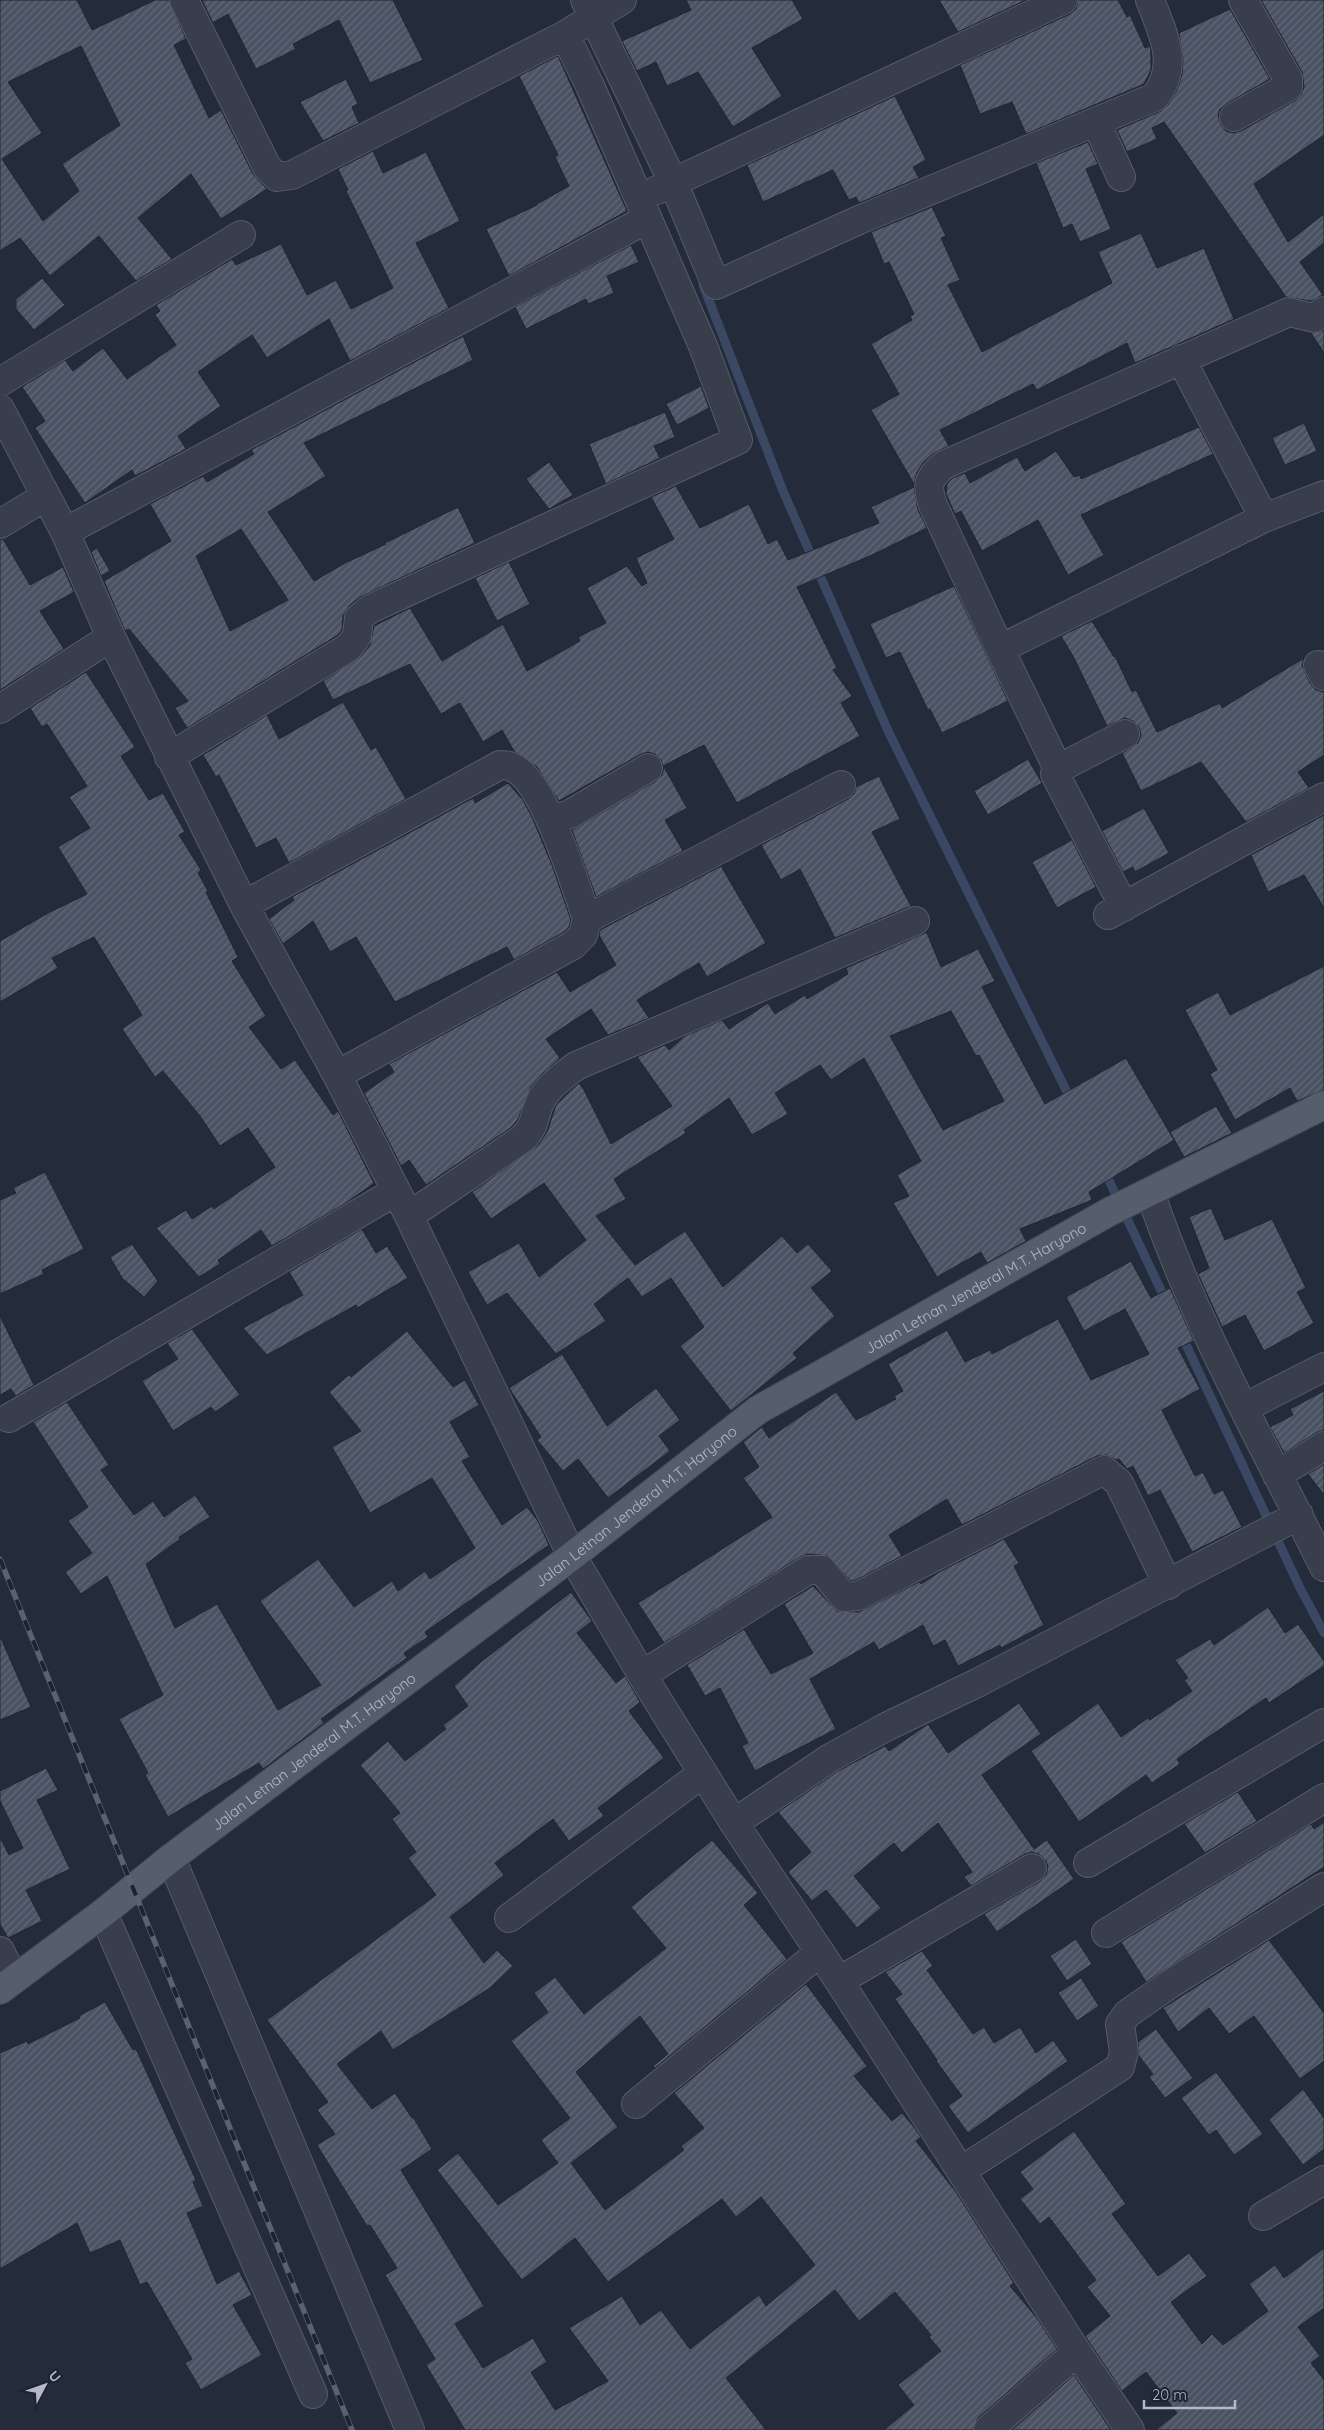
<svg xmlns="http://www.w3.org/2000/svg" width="1324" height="2430" viewBox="0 0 1324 2430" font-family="Quicksand,sans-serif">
<defs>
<pattern id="building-hatch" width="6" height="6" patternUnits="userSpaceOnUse" patternTransform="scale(1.25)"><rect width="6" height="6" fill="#4a5263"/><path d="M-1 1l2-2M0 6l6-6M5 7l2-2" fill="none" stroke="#626978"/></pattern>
</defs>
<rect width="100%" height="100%" fill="#242c3b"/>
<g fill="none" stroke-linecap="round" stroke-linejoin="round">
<path stroke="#3a4863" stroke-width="9" d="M703 285 783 491 889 733 1072 1102
M1104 1170 1167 1303
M1182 1336 1300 1588 1324 1633"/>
</g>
<path fill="url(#building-hatch)" stroke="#1f2532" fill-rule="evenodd" d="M0 0H77L92 30 155 0H169L186 39 174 45 209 118 221 110 253 174 267 189 221 219 191 174 138 218 172 259 136 281 99 236 50 276 20 238 0 251ZM81 46 120 125 62 164 79 191 43 221 2 159 42 133 8 82Z
M202 0H393L423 60 370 83 339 20 293 44 296 49 256 69 228 14 213 23Z
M686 0H792L803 19 752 48 782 96 733 127 698 72 667 86 656 62 637 71 622 41 691 10Z
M939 0H1026L958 32Z
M1078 0H1118L1127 17 1130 15 1145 48 1150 46 1151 52V70L1144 84 1026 134 1012 102 980 114 960 65 1070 14 1076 9Z
M1261 0H1324V135L1254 184 1288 242 1324 214V243L1300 262 1323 295 1311 301 1286 297 1164 122 1152 128 1157 139 1127 152 1117 130 1161 111 1168 105 1177 90 1182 75 1183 60 1179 33 1230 9 1270 79 1226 104 1220 109 1218 116 1221 125 1226 131 1233 133 1241 131 1296 100 1301 95 1304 87 1302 72Z
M558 56 627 211 509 276 486 229 537 205V204L569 186 555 157 558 155 519 76Z
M346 79 358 104 352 107 359 123 323 141 300 102Z
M895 96 926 160 913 167 919 178 859 203 856 197 849 200 833 170 763 202 747 165Z
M1088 142 1098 164 1086 169 1111 229 1080 242 1072 224 1063 228 1036 163Z
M373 151 383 173 426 152 460 221 416 243 449 308 350 361 329 319 267 358 252 335 198 372 221 406 178 436 186 449 135 476 132 470 85 503 35 428 45 421 22 387 65 360 73 371 103 348 127 379 176 345 155 315 160 311 156 305 232 259 236 265 281 244 307 295 336 280 351 309 393 288 346 191 348 190 338 169Z
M932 207 946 236 941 238 960 280 948 285 982 352 1112 283 1098 252 1141 233 1157 268 1204 248 1234 319 1135 363 1127 343 1037 390 1033 384 940 430 949 446 934 453 923 463 917 472 914 484 871 410 899 394 871 344 912 320 910 316 914 314 889 262 884 264 871 232Z
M631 245 639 262 607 276 614 293 588 304 586 299 526 329 515 307Z
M42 278 65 305 34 330 16 309V299Z
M1324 330V353L1311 333Z
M463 336 473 360 304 443 326 476 268 512 314 581 345 563 386 544 385 543 458 507 475 543 360 597 349 606 343 616 342 630 338 635 187 728 175 708 188 701 129 629 125 631 104 581 171 541 150 504 203 476 207 482 254 454 251 450ZM241 529 288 600 230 631 196 556Z
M701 386 709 408 677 425 666 404Z
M665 412 675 437 654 446 660 458 606 484 589 444Z
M1304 423 1317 451 1285 465 1272 438Z
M1199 427 1213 454 1081 515 1104 555 1068 575 1038 520 982 551 961 511 955 514 946 494 947 484 953 478 965 473 970 483 1017 457 1025 471 1056 451 1074 477 1080 475 1081 479Z
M549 462 573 495 549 509 526 479Z
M676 486 700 528 749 504 768 544 777 539 788 560 879 523 871 507 914 487 918 510 927 528 872 555 797 587 837 668 833 670 852 696 841 703 860 736 737 803 704 745 663 766 661 760 655 754 648 752 641 754 559 801 537 767 514 751 502 730 483 742 460 703 441 714 410 664 333 700 323 681 361 656 370 645 374 626 410 608 442 661 503 624 527 671 580 641 578 637 606 623 587 588 627 566 642 586 647 583 636 558 674 539 651 497Z
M3 539 30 585 63 567 74 592 40 611 64 649 0 690V540Z
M97 548 110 571 101 576 91 552Z
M509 562 530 604 497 621 475 578Z
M954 586 1008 701 942 733 930 709 928 710 900 652 886 658 870 624Z
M1092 621 1114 657 1115 656 1132 692 1136 690 1157 732 1220 703 1222 708 1304 658 1302 665 1310 683 1316 690 1324 692V755L1298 772 1309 788 1246 822 1201 762 1141 791 1122 753 1138 743 1141 735 1139 727 1133 721 1125 718 1107 726 1074 658 1061 636Z
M86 672 135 747 121 756 149 800 163 793 185 832 179 835 201 870 198 873 208 891 206 892 238 957 232 961 266 1016 249 1027 281 1069 295 1060 333 1115 338 1111 374 1183 346 1203 272 1246 261 1230 218 1260 220 1264 199 1277 156 1228 186 1210 192 1219 212 1206 214 1209 275 1167 248 1128 220 1146 200 1116 163 1071 155 1077 122 1029 142 1015 94 937 52 958 58 968 0 1002V941L48 913 87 894 58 847 90 828 69 797 87 786 47 724 42 727 30 708Z
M343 702 371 750 376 747 406 799 289 863 276 838 256 848 219 775 216 777 203 755 267 715 279 739Z
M1028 759 1042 783 988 815 974 791Z
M664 767 687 808 665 820 683 851 596 897 572 830 656 781 662 775Z
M879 776 900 819 872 832 911 906 835 938 800 869 781 880 761 845 848 799 854 794 856 787Z
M508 783 523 800 533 819 552 865 571 920 569 927 564 932 514 960 507 947 395 1002 356 937 330 952 313 921 283 944 269 919 294 900 292 897 473 798 475 803Z
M1144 808 1169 853 1135 872 1133 867 1123 872 1102 831Z
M1324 815V908L1304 875 1268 892 1251 855Z
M1072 840 1096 887 1057 908 1032 862Z
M721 866 766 943 707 977 699 963 637 1000 649 1018 608 1035 591 1009 546 1039 560 1058 541 1075 531 1087 518 1119 512 1127 426 1185 409 1160 401 1166 364 1093 394 1072 389 1064 557 972 570 992 616 965 599 935 600 930Z
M925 933H927L941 967 978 949 995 981 982 987 1045 1104 1126 1058 1174 1140 1089 1192 1092 1200 1020 1229 1026 1241 987 1263 981 1252 937 1277 893 1203 909 1196 897 1175 921 1161 864 1058 831 1080 820 1065 775 1093 788 1114 752 1135 729 1098 684 1130 686 1133 614 1179 626 1199 596 1216 635 1265 685 1231 723 1287 782 1236 797 1253 808 1244 832 1271 811 1288 835 1316 793 1353 797 1358 731 1411 680 1346 704 1327 671 1278 642 1297 628 1278 594 1304 606 1321 556 1354 507 1293 487 1305 468 1272 519 1243 539 1277 586 1240 544 1183 491 1219 472 1192 538 1145 547 1132 556 1105 571 1090 579 1083 584 1090 611 1144 672 1106 637 1057 665 1045 669 1050 685 1036 722 1020 729 1029 768 1003 775 1014 805 995 807 999 848 974 846 968ZM951 1011 976 1056 979 1055 1004 1101 943 1130 890 1036Z
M1324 966V1090L1297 1101 1290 1088 1235 1120 1210 1074 1217 1070 1185 1010 1218 992 1230 1015Z
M1216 1106 1232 1133 1184 1157 1170 1132Z
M45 1172 84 1249 42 1270 44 1274 0 1294V1200L16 1193 13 1188Z
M1211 1208 1225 1240 1272 1219 1306 1288 1297 1292 1314 1323 1264 1351 1245 1315 1222 1327 1198 1274 1209 1268 1189 1217Z
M362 1229 376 1253 387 1246 408 1278 357 1308 356 1305 267 1355 243 1328 303 1295 289 1272Z
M132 1244 158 1281 144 1297 122 1278 110 1257Z
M1131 1261 1151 1298 1170 1288 1194 1341 1178 1348 1200 1389 1162 1410 1195 1476 1203 1472 1214 1494 1223 1490 1242 1527 1192 1552 1160 1490 1148 1496 1133 1466 1127 1469 1119 1459 1117 1460 1106 1455 1097 1456 962 1525 947 1499 889 1535 902 1556 854 1581H851L828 1556 808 1554 800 1557 664 1643 638 1603 772 1517 743 1478 759 1467 743 1442 762 1427 769 1438 836 1392 856 1420 896 1399 894 1396 903 1391 888 1364 947 1330 965 1362 990 1350 992 1354 1058 1319 1091 1380 1149 1354 1125 1309 1084 1331 1066 1297Z
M0 1316 34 1385 16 1396 11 1389 0 1395Z
M192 1329 240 1395 215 1412 211 1407 173 1431 142 1381 178 1359 167 1343Z
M407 1331 453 1387 465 1380 479 1405 450 1422 470 1457 462 1461 502 1525 527 1507 538 1521 549 1545 425 1632 428 1637 404 1653 407 1658 321 1719 324 1723 263 1769 259 1763 168 1817 145 1775 148 1773 119 1719 163 1695 107 1576 81 1594 65 1572 92 1553 68 1521 88 1507 33 1422 67 1402 109 1465 101 1470 134 1515 153 1501 164 1517 195 1495 210 1517 179 1537 180 1539 146 1564 175 1628 217 1604 278 1710 321 1685 260 1601 318 1559 354 1607 392 1581 398 1591 425 1571 430 1579 475 1548 432 1478 370 1513 332 1447 361 1431 329 1392 349 1375 351 1377Z
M562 1354 607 1426 656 1388 680 1420 659 1436 670 1451 608 1498 578 1459 563 1471 537 1440 541 1437 509 1388Z
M1324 1391V1430L1316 1433 1284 1453 1270 1427 1293 1415 1290 1409Z
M1324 1464V1495L1308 1474Z
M1004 1539 1019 1563 1014 1566 1044 1625 1001 1648 1000 1645 958 1666 945 1640 933 1646 923 1625 879 1650 874 1642 810 1679 836 1729 755 1771 742 1746 748 1743 720 1688 705 1696 687 1665 744 1629 771 1674 813 1653 784 1604 813 1586 837 1611 859 1612 919 1582 921 1584 941 1571Z
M571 1592 592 1621 577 1633 616 1683 625 1676 640 1702 629 1711 664 1758 598 1808 604 1816 569 1841 553 1819 495 1863 504 1875 450 1917 484 1963 497 1950 513 1966 490 1988 393 2050 381 2031 337 2064 372 2109 395 2093 412 2118 413 2117 432 2149 401 2170 484 2306 455 2324 483 2368 533 2338 547 2362 531 2372 555 2410 608 2381 569 2328 622 2296 640 2325 661 2310 690 2349 759 2295 766 2306 815 2265 761 2197 736 2217 722 2199 608 2282 575 2238 522 2280 437 2170 458 2153 498 2205 558 2163 541 2140 570 2118 511 2041 548 2012 534 1993 555 1977 584 2014 666 1948 631 1907 712 1840 758 1893 744 1905 787 1959 655 2068 653 2066 668 2054 640 2016 576 2072 618 2127 571 2163 605 2210 684 2150 681 2146 704 2128 674 2093 806 1984 867 2066 854 2076 892 2121 902 2113 914 2127 921 2137 916 2141 956 2192 1014 2283 1010 2286 1037 2318 1057 2349 978 2418 973 2430H884L914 2405 898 2385 941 2351 929 2337 931 2335 895 2292 859 2321 835 2290 726 2378 766 2430H465L426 2365 435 2359 385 2275 397 2268 370 2225 367 2226 317 2145 335 2134 317 2110 328 2102 267 2020 436 1895 408 1858 416 1852 392 1819 400 1813 360 1765 388 1741 405 1761 446 1729 443 1725 468 1706 454 1686 482 1661Z
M1268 1607 1285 1633 1298 1624 1324 1661V1666L1269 1703 1266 1698 1201 1742 1177 1759 1180 1764 1152 1783 1146 1775 1079 1822 1031 1751 1098 1703 1121 1737 1148 1718 1150 1720 1192 1691 1184 1680 1188 1678 1175 1660 1210 1639 1214 1645Z
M0 1636 31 1707 0 1720Z
M1019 1703 1041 1734 982 1775 1034 1849 1047 1840 1074 1879 997 1932 984 1914 1040 1881 1046 1875 1048 1867 1046 1861 1039 1854 1031 1852 1025 1854 971 1886 964 1877 972 1872 938 1823 902 1853 894 1843 854 1876 881 1908 857 1928 826 1890 812 1901 788 1872 811 1852 778 1812 838 1771 885 1746 889 1751 928 1724 948 1753Z
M46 1768 58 1790 37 1800 70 1869 26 1890 42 1921 8 1938 0 1924V1837L9 1855 23 1848 0 1801V1791Z
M1238 1792 1257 1821 1205 1853 1184 1824Z
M1324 1822V1867L1146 1982 1121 1942 1311 1824 1314 1829Z
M1076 1939 1092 1964 1067 1981 1050 1956Z
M1269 1940 1324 2013V2061L1300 2079 1254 2016 1229 2034 1209 2008 1178 2032 1163 2008Z
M922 1951 933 1966 927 1970 973 2034 984 2027 994 2043 1020 2027 1036 2053 1053 2040 1068 2061 968 2133 948 2106 962 2096 936 2061 937 2060 895 1999 902 1994 885 1972Z
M1081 1978 1099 2006 1077 2021 1058 1993Z
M105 2002 133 2050 136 2049 196 2180 193 2182 203 2206 187 2213 217 2284 239 2271 252 2295 233 2305 262 2355 201 2390 185 2363 192 2359 147 2282 140 2285 120 2240 90 2253 77 2223 0 2269V2053L27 2041 28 2044 80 2018 79 2016Z
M1156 2029 1193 2078 1165 2098 1149 2077 1153 2074 1139 2056 1138 2042Z
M1216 2072 1263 2134 1234 2155 1216 2130 1209 2135 1181 2098Z
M1303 2089 1324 2118V2149L1303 2165 1269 2120Z
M1074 2131 1126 2204 1112 2214 1158 2276 1189 2253 1207 2276 1171 2302 1202 2344 1212 2334 1223 2345 1268 2311 1249 2284 1275 2265 1284 2278 1324 2248V2308L1298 2327 1320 2356 1311 2363 1324 2380V2430H1156L1177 2413 1146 2372 1122 2391 1085 2336 1110 2316 1087 2287 1096 2280 1049 2217 1040 2224 1020 2199 1033 2189 1020 2172Z
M1074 2375 1111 2430H1012Z"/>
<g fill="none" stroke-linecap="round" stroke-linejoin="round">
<g stroke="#565c69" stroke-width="30">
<path id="minor" d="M184 0 267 167 277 177 292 175 565 35 622 0
M585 0 673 182 716 285 859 220 1155 97C1180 65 1163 34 1150 0
M1234 117 1288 87V79L1284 72 1243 0
M1096 122 1121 177
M657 190 1063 0
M1324 311 1314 318 1289 312 944 465C928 479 926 484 933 505L1000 649 1264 518 1324 495
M1181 359 1264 518
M0 382 241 235
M0 409 65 532 111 637 244 905 337 1075 409 1216 572 1556 642 1675 734 1823 839 1981 1077 2352 1130 2430
M0 524 46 496
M65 532 647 219
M1000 649 1058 769 1125 734
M1318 665 1324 676
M0 709 111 637
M169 757 349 647 357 636 359 618 370 609 738 440 703 346 590 86 565 35
M1058 769 1055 774 1124 907
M552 820 570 814 648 768
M244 905 500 765C504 765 509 765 512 767 545 781 575 885 587 919
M1108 915 1324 797
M337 1075 573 945 583 935 587 919 841 785
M1150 1192C1194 1323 1263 1443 1324 1567
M409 1216 522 1139C536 1126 533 1118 540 1102 548 1086 563 1076 576 1066L915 921
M1244 1408 1324 1367
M9 1418 395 1192
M1277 1475 1324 1446
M642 1675 808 1570H822L844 1597 858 1596 1104 1470 1119 1483 1168 1585
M734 1823 830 1758 886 1727 977 1683 1299 1515
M171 1858 410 2430
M1088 1863 1324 1723
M103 1913 313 2394
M509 1918 703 1773
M1106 1933 1324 1798
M0 1951 14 1979
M839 1981 1032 1868
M636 2104 820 1952
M961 2171 1120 2067 1124 2052 1120 2024 1127 2014 1170 1984 1324 1887
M1263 2216 1324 2180
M988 2430 1077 2352"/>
</g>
<g stroke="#414754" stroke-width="30">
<g id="major">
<path id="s1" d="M0 1990 103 1913 171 1858 572 1556 758 1410 1109 1212 1324 1105"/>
</g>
</g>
<use href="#minor" stroke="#383e4b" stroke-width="28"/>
<use href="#major" stroke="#565d6b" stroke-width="28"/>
<g stroke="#5a6172" stroke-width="5.5">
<path id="rail" d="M0 1559 352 2430"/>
</g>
<use href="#rail" stroke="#1d2330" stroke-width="4" stroke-dasharray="11" stroke-linecap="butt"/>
</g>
<g text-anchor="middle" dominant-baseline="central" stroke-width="5" stroke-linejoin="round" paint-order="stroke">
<g font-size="15" fill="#b3b9c7" stroke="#1d2330">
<text stroke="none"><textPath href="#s1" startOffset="1204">Jalan Letnan Jenderal M.T. Haryono</textPath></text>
<text stroke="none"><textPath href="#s1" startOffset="799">Jalan Letnan Jenderal M.T. Haryono</textPath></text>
<text stroke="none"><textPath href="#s1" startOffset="394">Jalan Letnan Jenderal M.T. Haryono</textPath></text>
</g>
</g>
<g transform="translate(45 2385) rotate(49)" stroke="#1d2330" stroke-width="4" paint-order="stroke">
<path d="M0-4L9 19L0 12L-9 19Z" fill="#b3b9c7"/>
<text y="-8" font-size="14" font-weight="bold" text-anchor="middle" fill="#b3b9c7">U</text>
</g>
<path d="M1144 2400v8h91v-8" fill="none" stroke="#b3b9c7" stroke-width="2.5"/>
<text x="1152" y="2400" font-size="15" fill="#b3b9c7" stroke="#1d2330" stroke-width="4" paint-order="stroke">20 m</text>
</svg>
